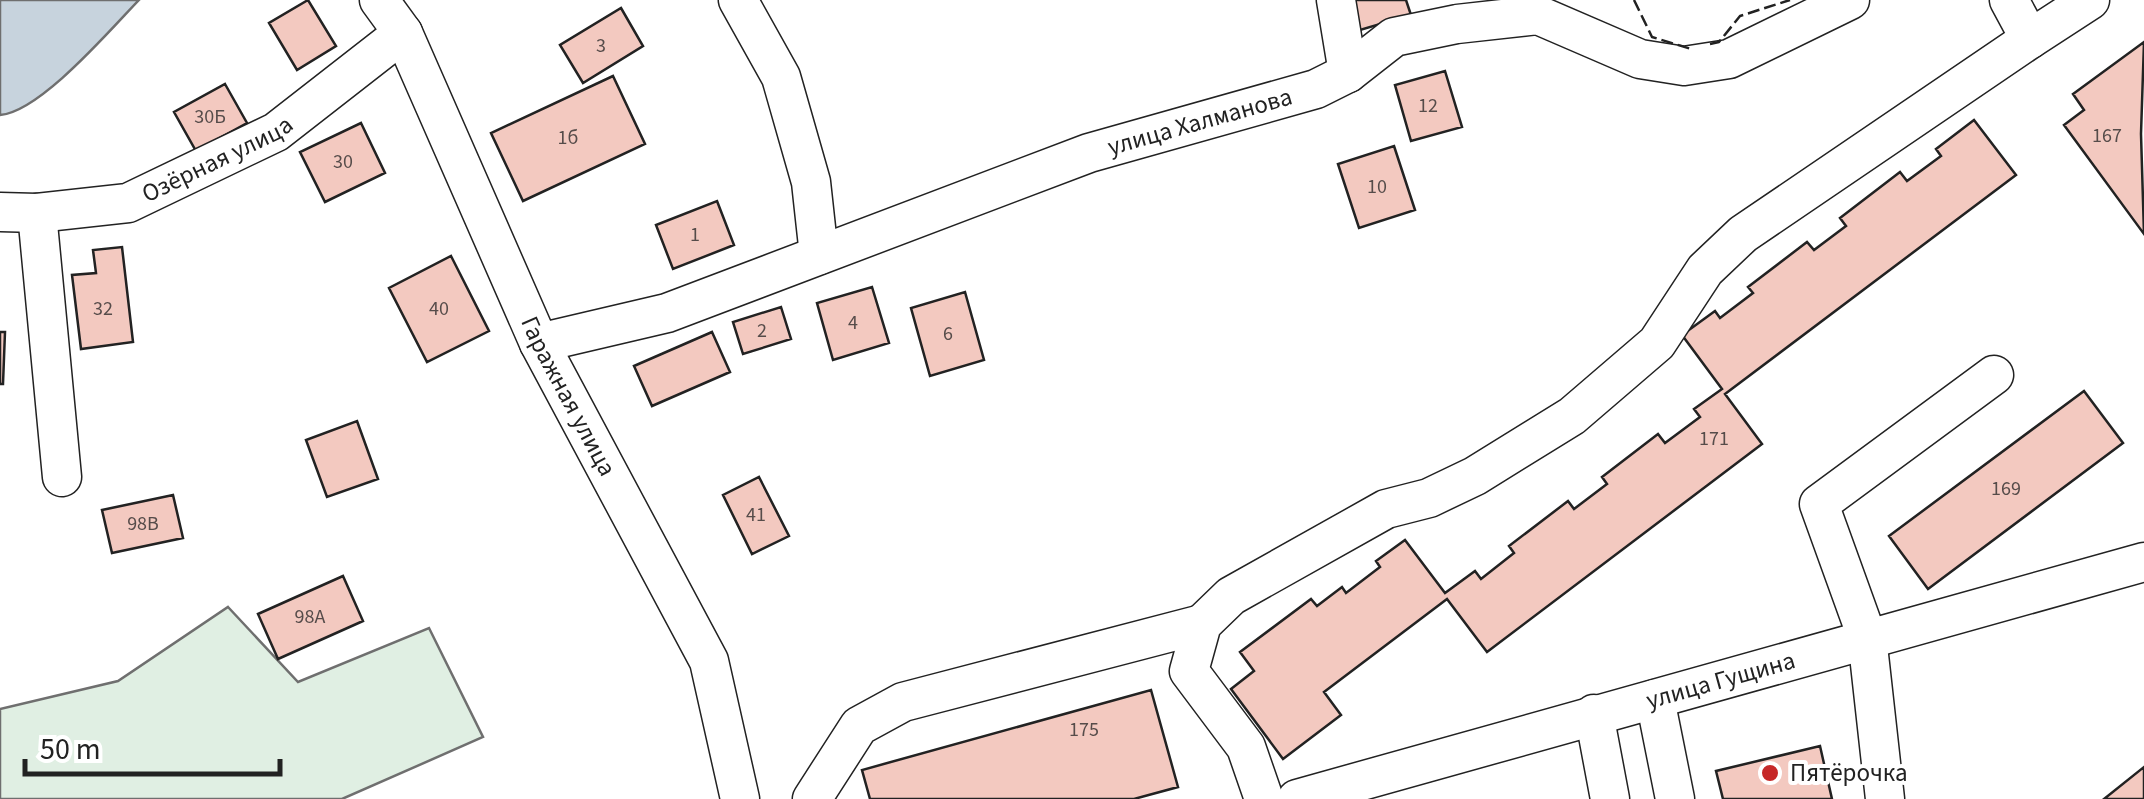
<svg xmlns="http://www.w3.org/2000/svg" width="2144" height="799" viewBox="0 0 2144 799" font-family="'Source Sans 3',sans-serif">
<rect width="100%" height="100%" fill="#fff"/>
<path fill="#e0efe3" stroke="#6f6f6f" stroke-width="2.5" d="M228 607 298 682 429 628 483 737 342 799H0V709L118 681Z"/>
<path fill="#c7d3dd" stroke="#6f6f6f" stroke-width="2.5" d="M0 0H139C110 30 40 112 0 115Z"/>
<path fill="#f3c9c0" stroke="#222" stroke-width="2.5" d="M308 0 336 46 297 70 269 23Z
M1351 0H1406L1411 15 1360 30Z
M621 8 643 46 583 83 560 45Z
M2144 42 2141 134 2144 234 2064 125 2084 110 2073 94Z
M1445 71 1462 127 1411 141 1395 85Z
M613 76 645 144 523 201 491 133Z
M225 84 247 123 196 151 174 112Z
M1974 120 2016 175 1725 394 1762 444 1487 652 1447 599 1324 692 1341 715 1283 759 1231 689 1254 671 1240 652 1311 599 1317 606 1342 587 1346 593 1380 567 1376 561 1405 540 1445 593 1475 571 1481 579 1514 553 1509 546 1568 501 1574 509 1607 484 1602 477 1658 434 1665 443 1700 417 1694 409 1722 389 1682 335 1715 311 1720 318 1753 293 1748 287 1807 242 1814 250 1846 226 1840 218 1900 172 1907 181 1941 156 1936 149Z
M361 123 385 173 325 202 300 152Z
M1394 146 1415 210 1359 228 1338 164Z
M717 201 734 245 673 269 656 225Z
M122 247 133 342 81 349 72 275 96 273 93 250Z
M451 256 489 331 427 362 389 288Z
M872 287 889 343 833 360 817 303Z
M965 292 984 360 930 376 911 308Z
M781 307 791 339 743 354 733 322Z
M0 332H5L3 384H0Z
M712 332 730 372 652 406 634 366Z
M2084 391 2123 443 1928 589 1889 536Z
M357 421 378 479 327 497 306 440Z
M759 477 789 536 752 554 723 495Z
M173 495 183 538 112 553 102 510Z
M343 576 363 621 278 659 258 614Z
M1151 690 1178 787 1134 799H870L862 770Z
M1820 746 1832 799H1723L1716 771Z
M2144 767V799H2104Z"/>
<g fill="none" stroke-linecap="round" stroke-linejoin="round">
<g stroke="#222" stroke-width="41">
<g id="minor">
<path id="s1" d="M379 0 403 33 539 343 709 661 740 799"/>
<path d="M738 0 781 77 811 182 819 255"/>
<path d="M1336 0 1348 73"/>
<path d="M2030 39 2090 0"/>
<path id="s2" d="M0 212 37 213 128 203 276 132 403 33"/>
<path d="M37 213 62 477"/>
<path id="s3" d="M539 343 667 313 1089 153 1316 89 1348 73 1394 37 1457 24 1538 15 1640 59 1684 66 1729 59 1850 0"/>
<path d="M1655 699 1675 799"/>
<path d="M1594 714 1610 799"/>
<path d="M812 799 859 726 903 702 1202 624"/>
<path d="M1264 799 1246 747 1189 671 1202 624 1231 596 1386 509 1429 498 1475 476 1572 416 1657 343 1705 270 1743 234 2030 39 2009 0"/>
<path id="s4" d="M1297 799 2144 562"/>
<path d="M1885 799 1867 637 1819 504 1994 375"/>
</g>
</g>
<use href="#minor" stroke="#fff" stroke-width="38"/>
<path stroke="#222" stroke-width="2.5" stroke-dasharray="12 5" stroke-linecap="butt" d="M1634 0 1652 37 1691 49
M1710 44 1719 42 1740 16 1790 0"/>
</g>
<circle fill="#c62828" stroke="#fff" stroke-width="4" cx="1770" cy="773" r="10"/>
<g text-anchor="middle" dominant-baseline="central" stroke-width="8" stroke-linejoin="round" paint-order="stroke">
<g font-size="20" fill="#564c4a">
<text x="601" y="46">3</text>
<text x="1428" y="106">12</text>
<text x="210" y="117">30Б</text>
<text x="2107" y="136">167</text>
<text x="568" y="138">1б</text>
<text x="343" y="162">30</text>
<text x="1377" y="187">10</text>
<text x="695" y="235">1</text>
<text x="103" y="309">32</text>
<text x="439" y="309">40</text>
<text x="853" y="323">4</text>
<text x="762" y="331">2</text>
<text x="948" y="334">6</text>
<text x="1714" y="439">171</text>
<text x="2006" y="489">169</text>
<text x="756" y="515">41</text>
<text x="143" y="524">98В</text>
<text x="310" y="617">98А</text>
<text x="1084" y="730">175</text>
</g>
<g font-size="25" fill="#222" stroke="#fff">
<text stroke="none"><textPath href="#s3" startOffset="698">улица Халманова</textPath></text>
<text stroke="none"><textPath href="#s2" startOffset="228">Озёрная улица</textPath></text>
<text stroke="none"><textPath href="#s1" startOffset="440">Гаражная улица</textPath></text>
<text stroke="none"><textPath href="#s4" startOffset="440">улица Гущина</textPath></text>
</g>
<g font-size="25" fill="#222" stroke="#fff" text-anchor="start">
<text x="1790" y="773">Пятёрочка</text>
</g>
</g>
<path d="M25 759v15h255v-15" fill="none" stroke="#222222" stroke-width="5"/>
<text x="40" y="759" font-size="30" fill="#222222" stroke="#ffffff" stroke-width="8" paint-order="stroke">50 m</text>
</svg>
